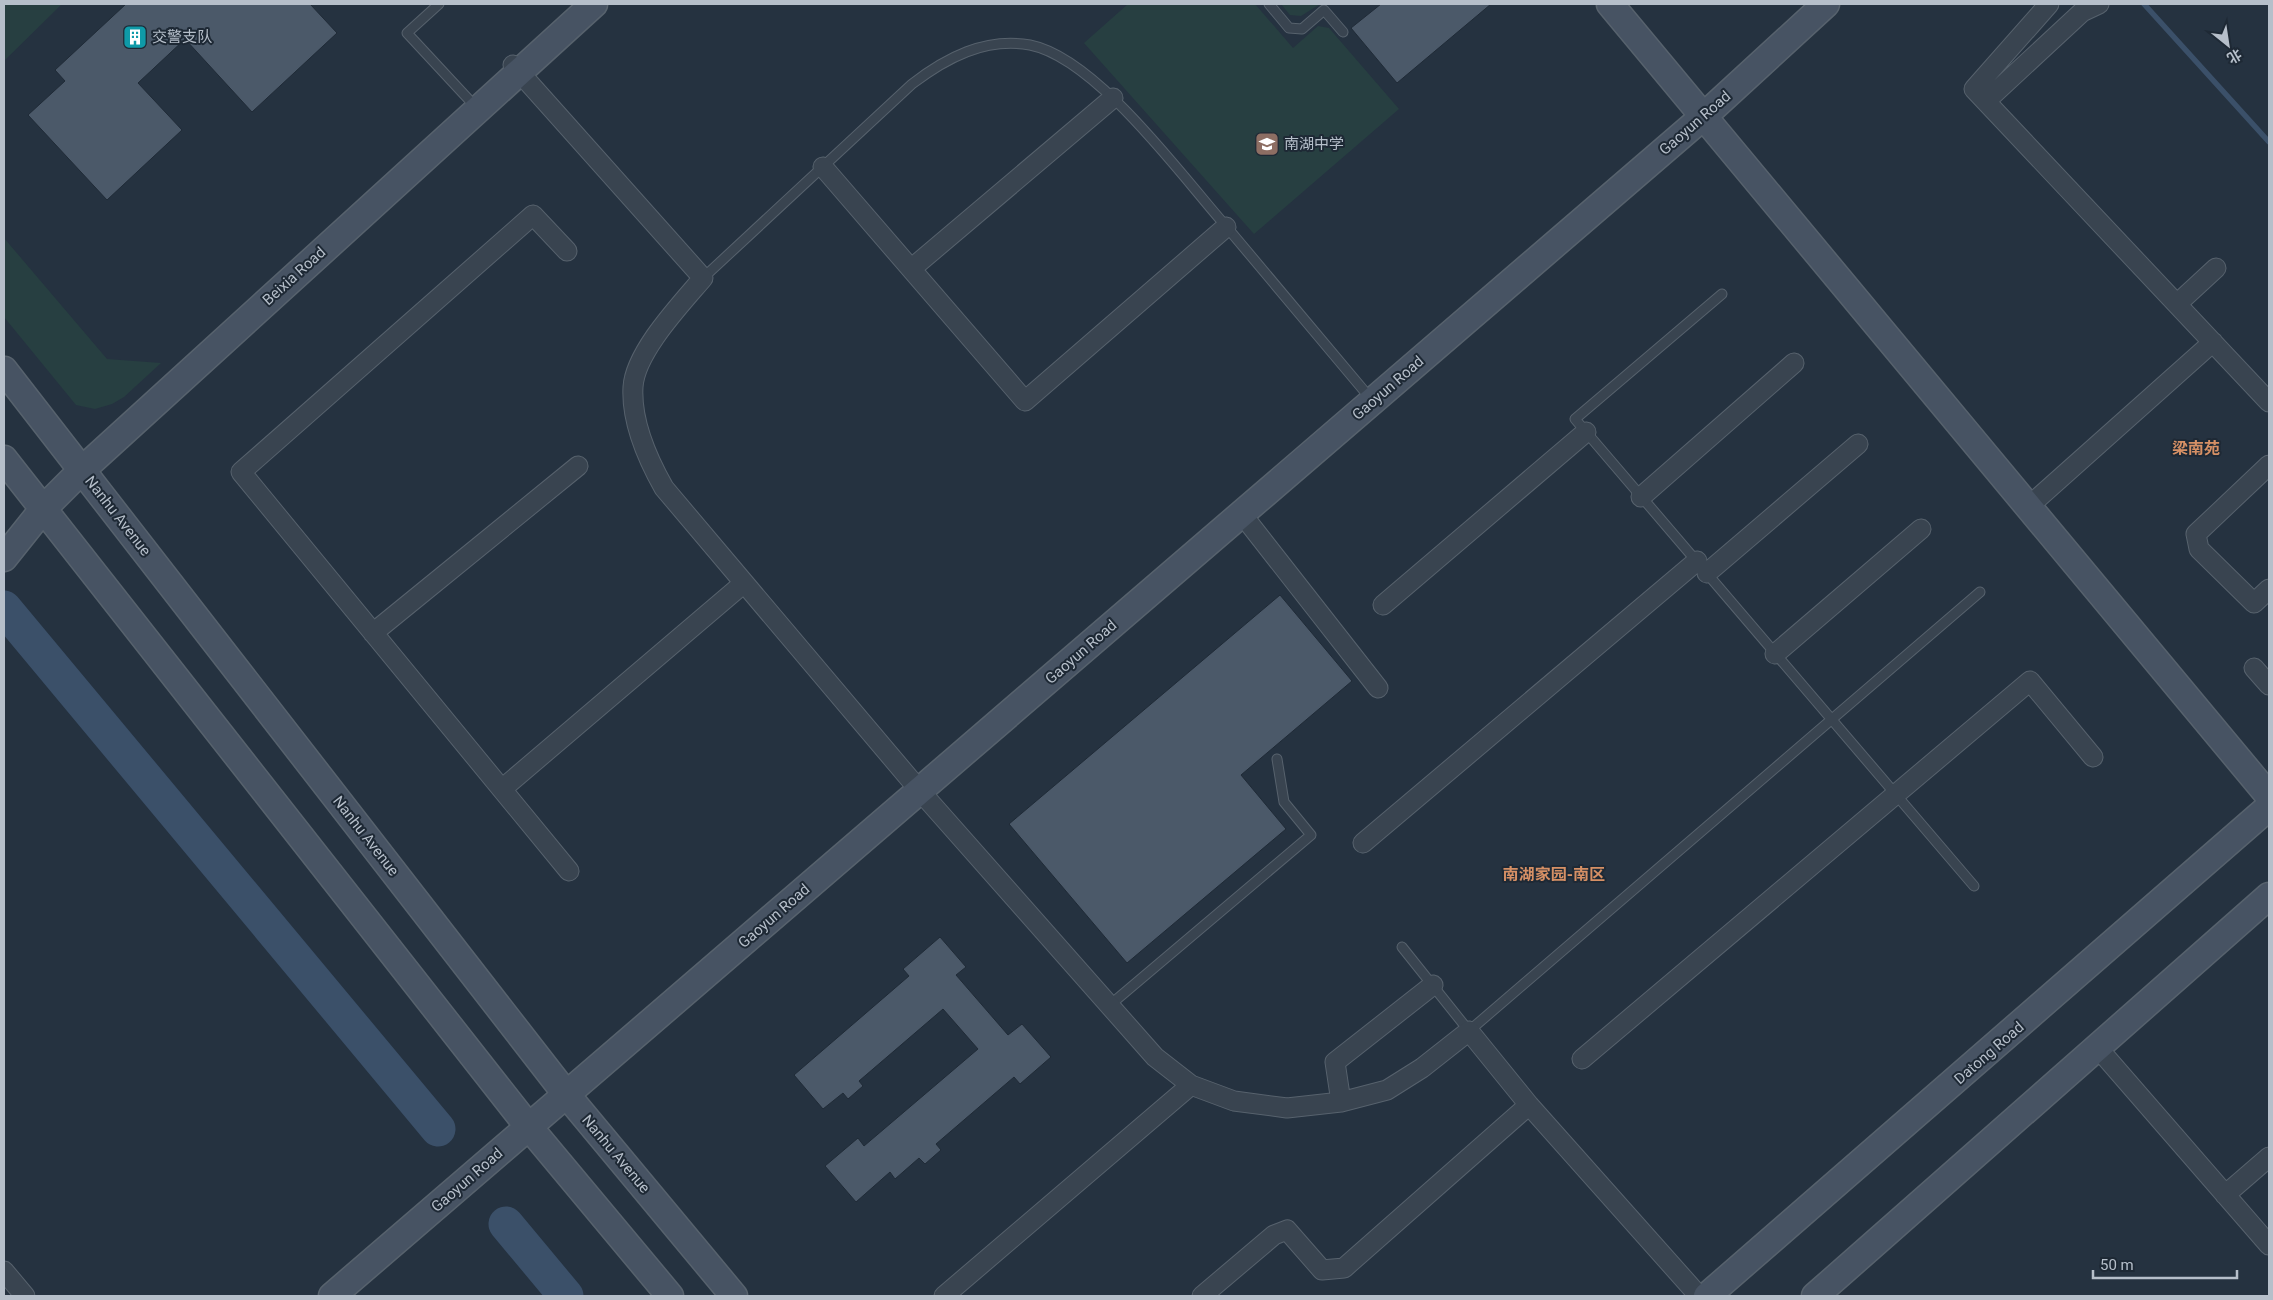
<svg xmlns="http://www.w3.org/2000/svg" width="2273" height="1300" viewBox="0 0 2273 1300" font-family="Roboto,'Noto Sans SC',sans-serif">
<rect width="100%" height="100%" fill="#253240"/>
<path fill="#273f41" d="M4 4H62L4 61Z
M1128 4H1255L1293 48 1318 26 1329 28 1399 109 1254 234 1084 43Z
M1281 4H1320L1301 16 1290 15Z
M4 238 107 359 161 363 124 397 112 404 95 409 76 405 4 317Z"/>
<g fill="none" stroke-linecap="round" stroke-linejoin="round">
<path stroke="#3b5069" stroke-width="5.5" d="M2144 4 2269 142"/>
<path stroke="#3b5069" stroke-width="35" d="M4 608 438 1129
M506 1224 566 1296"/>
</g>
<path fill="#4b5969" stroke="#202b37" d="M126 4H310L337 33 252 112 185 39 138 83 182 130 107 200 28 115 65 81 55 70Z
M1381 4H1491L1397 83 1351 28Z
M1280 595 1352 681 1241 775 1286 829 1127 963 1009 824Z
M940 937 966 967 956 975 1008 1035 1022 1024 1051 1057 1020 1084 1014 1077 936 1144 941 1150 925 1164 919 1158 895 1179 890 1172 856 1202 825 1166 858 1138 864 1146 978 1049 943 1009 859 1081 863 1086 848 1099 843 1093 823 1109 794 1075 909 976 903 969Z"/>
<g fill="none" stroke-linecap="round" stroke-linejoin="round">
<g stroke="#57626d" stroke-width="11">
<path id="lane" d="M439 4 407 33 472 103
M1269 4 1289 28 1302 29 1324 10 1343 32
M703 278 912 84C946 58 985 37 1030 45 1096 58 1181 175 1225 225 1274 283 1323 341 1371 399
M1722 294 1575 419 1974 886
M1402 947 1469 1031 1980 592
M1110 1005 1311 835 1284 802 1277 759"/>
</g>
<g stroke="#57626d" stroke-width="21">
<path id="street" d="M2049 4 1974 89 2269 402
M513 65 703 278C681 304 635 352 633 387 631 422 647 458 664 488L920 791 1155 1057 1191 1085 1234 1101 1287 1108 1341 1102 1387 1090 1422 1068 1469 1031 1529 1105 1699 1296
M1986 101 2082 12 2099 4
M823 167 1025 401 1226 227
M567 251 533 215 241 472 569 871
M911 269 1113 98
M2177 304 2216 268
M2269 465 2196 534 2199 549 2254 603 2269 589
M1641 497 1794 363
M2028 507 2213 342
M1241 513 1378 688
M1707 573 1858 444
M1383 605 1586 432
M373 633 578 466
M1775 654 1921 529
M2254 668 2269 685
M502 789 744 583
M1363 843 1697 561
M2097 1047 2269 1245
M1582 1059 2030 681 2093 757
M1341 1102 1335 1062 1433 985
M2225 1195 2269 1157
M4 1271 25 1296
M944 1296 1191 1085
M1202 1296 1274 1235 1287 1230 1322 1270 1344 1268 1529 1105"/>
</g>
<g stroke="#57626d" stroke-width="29">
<path id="secondary" d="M1610 4 2269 796
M4 370 566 1094 734 1296
M4 459 524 1121 670 1296
M4 558 44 508 82 470 594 4
M332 1296 1704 116 1826 4
M1707 1296 2269 807
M1815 1296 2269 896"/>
</g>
<use href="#lane" stroke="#394450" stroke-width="9"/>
<use href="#street" stroke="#394450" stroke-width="19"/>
<use href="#secondary" stroke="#475363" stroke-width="26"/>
</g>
<defs>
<g id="building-square" transform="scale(1.25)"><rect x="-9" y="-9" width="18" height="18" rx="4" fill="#0f9aa8" stroke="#1e2935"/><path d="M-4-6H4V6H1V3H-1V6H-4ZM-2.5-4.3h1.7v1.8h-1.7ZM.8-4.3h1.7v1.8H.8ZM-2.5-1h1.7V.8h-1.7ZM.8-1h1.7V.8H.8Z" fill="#fff"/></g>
<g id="school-square" transform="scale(1.25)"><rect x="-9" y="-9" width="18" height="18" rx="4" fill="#8d6e63" stroke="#1e2935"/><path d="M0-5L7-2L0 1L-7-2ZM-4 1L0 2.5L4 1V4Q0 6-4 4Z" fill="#fff"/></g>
</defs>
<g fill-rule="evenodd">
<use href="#building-square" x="135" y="37"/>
<use href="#school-square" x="1267" y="144"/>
</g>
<g text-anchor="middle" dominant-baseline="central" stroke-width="4" stroke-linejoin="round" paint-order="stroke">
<g font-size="15" fill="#b6bfca" stroke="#1e2935" text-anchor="start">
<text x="152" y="37">交警支队</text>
<text x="1284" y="144">南湖中学</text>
</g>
<g font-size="15" fill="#b6bfca" stroke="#1e2935">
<text transform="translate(1695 123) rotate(-41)">Gaoyun Road</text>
<text transform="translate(294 276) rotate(-42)">Beixia Road</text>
<text transform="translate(1388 388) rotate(-41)">Gaoyun Road</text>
<text transform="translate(118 516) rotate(52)">Nanhu Avenue</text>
<text transform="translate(1081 652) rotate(-41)">Gaoyun Road</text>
<text transform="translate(366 836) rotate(52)">Nanhu Avenue</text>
<text transform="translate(774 916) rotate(-41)">Gaoyun Road</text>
<text transform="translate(1989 1053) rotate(-41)">Datong Road</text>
<text transform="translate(616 1154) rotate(50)">Nanhu Avenue</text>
<text transform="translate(467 1180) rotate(-41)">Gaoyun Road</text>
</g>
<g font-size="16" font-weight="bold" fill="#d69065" stroke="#1e2935">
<text x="2196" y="448">梁南苑</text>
<text x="1554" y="874">南湖家园-南区</text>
</g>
</g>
<rect width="2273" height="1300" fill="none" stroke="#b6bfca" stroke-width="10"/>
<g transform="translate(2228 45) rotate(150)" stroke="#1e2935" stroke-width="4" paint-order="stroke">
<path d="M0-4L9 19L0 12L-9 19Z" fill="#b6bfca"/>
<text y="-8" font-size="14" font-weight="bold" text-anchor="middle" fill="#b6bfca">北</text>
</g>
<path d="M2093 1270v8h144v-8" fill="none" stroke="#b6bfca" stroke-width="2.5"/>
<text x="2100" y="1270" font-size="15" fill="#b6bfca" stroke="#1e2935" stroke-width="4" paint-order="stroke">50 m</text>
</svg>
